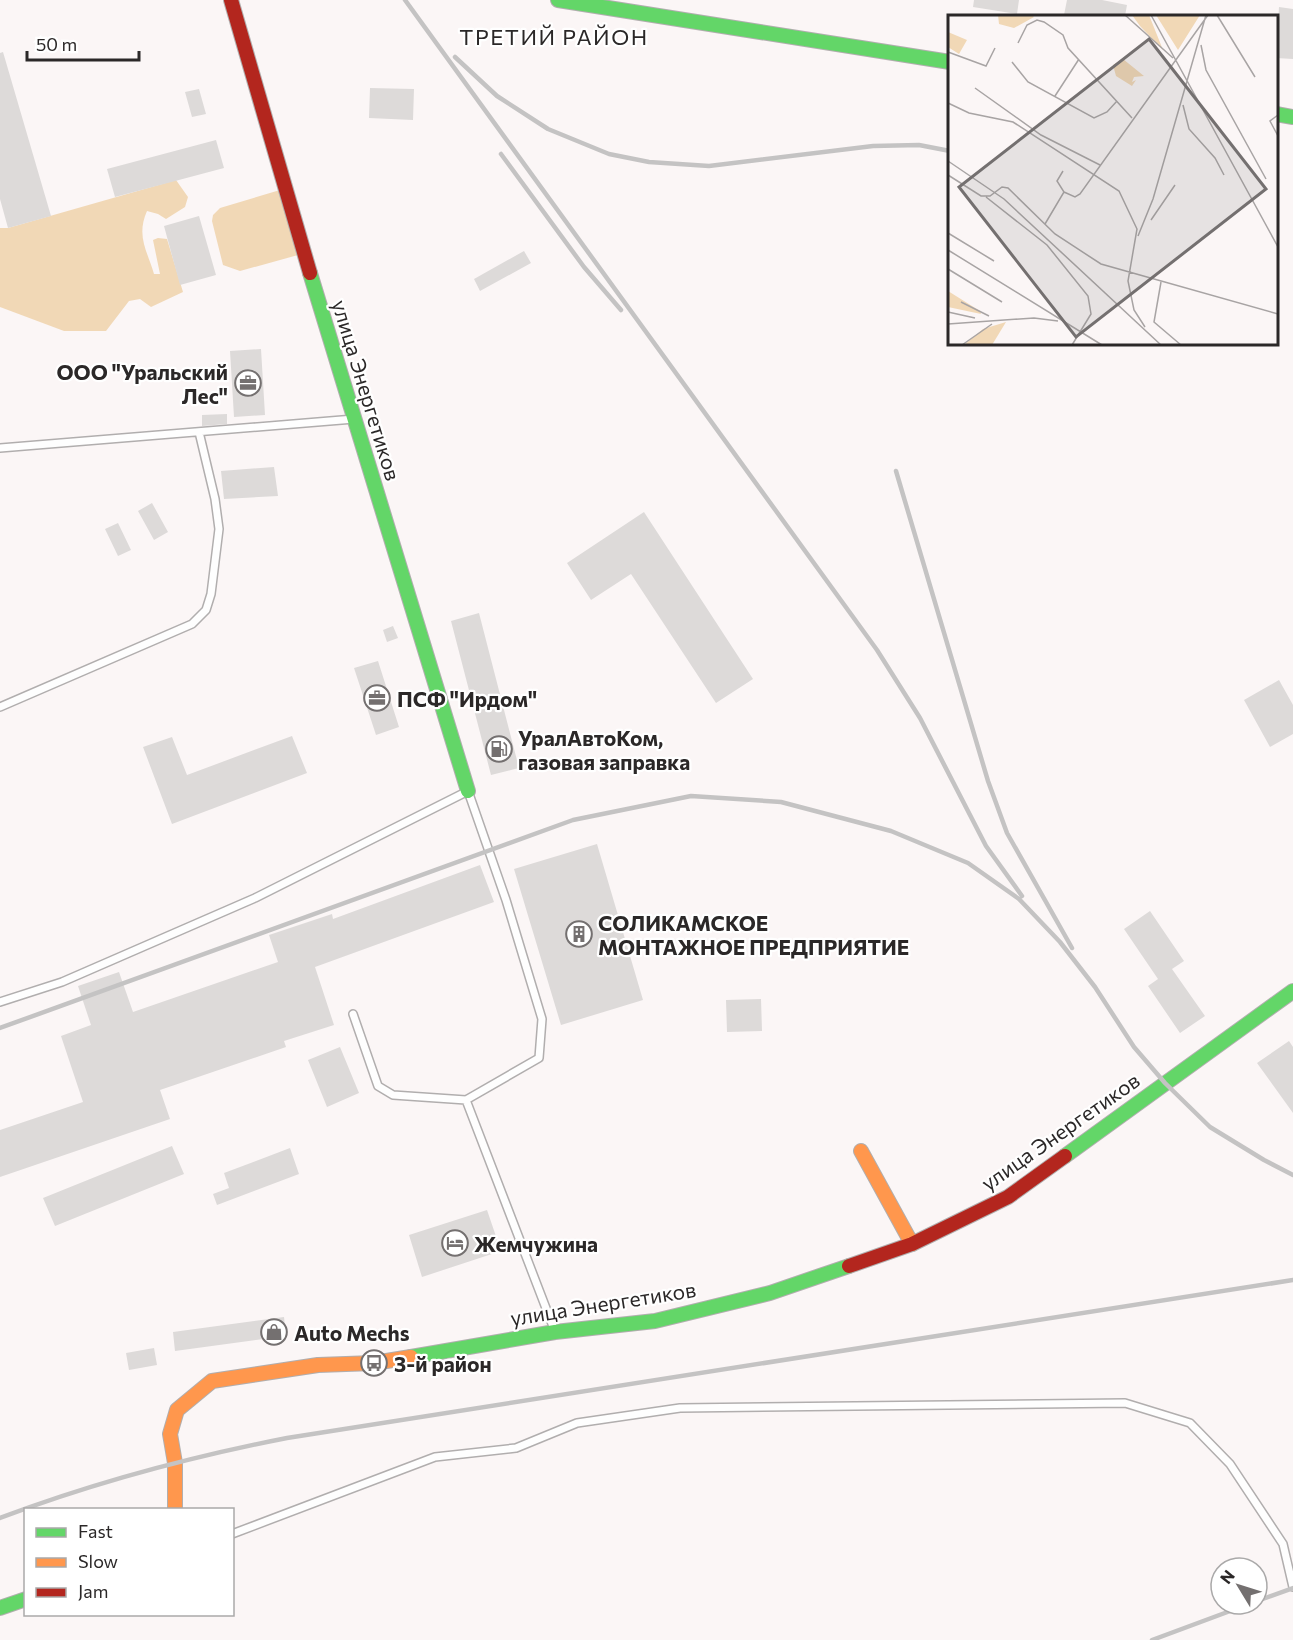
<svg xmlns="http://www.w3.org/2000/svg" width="1293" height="1640" viewBox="0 0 1293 1640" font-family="Commissioner,sans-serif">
<rect width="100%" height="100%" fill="#fbf6f6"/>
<path fill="#f1d8b6" d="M176 180 188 197 185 207 166 219 158 214 147 211C136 236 147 250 154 274H160L153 240 158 238 167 239 183 292 151 307 140 299 129 301 106 331H64L0 307V228H8Z
M280 190 298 255 240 271 223 265 212 221 213 215 220 208Z"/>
<path fill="#dddad9" d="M974 0H1019L1017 14 973 7Z
M1067 0H1102L1127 5 1125 16 1064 15Z
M1279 7 1293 9V59L1276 58Z
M3 52 51 216 8 228 0 199V53Z
M370 88 414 89 413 120 369 118Z
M199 89 206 114 192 117 185 92Z
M216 140 224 168 115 197 107 169Z
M199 216 216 275 180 285 164 226Z
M524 251 531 263 480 291 474 279Z
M261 349 265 415 234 417 230 351Z
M227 414V424L202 426V415Z
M274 467 278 496 224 499 221 471Z
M152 503 168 532 154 540 138 511Z
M644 512 753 679 716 703 631 574 591 600 567 563Z
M118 523 131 550 118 556 105 529Z
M479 613 519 768 491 775 451 621Z
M393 626 398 638 387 642 383 630Z
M378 661 399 727 376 735 354 668Z
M1279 680 1293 705V734L1270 747 1244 700Z
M292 736 307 773 172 824 143 747 172 737 187 775Z
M597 844 643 1000 561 1025 514 869Z
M480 865 494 902 315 967 334 1025 284 1041 286 1047 160 1090 170 1119 0 1177V1130L83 1102 61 1036 91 1025 78 986 119 972 133 1012 278 962 269 935 332 914 333 919Z
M1150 911 1184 961 1172 969 1205 1016 1180 1033 1148 986 1158 979 1124 929Z
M761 999 762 1031 727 1032 726 1000Z
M1289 1041 1293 1047V1113L1257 1063Z
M340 1047 359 1093 327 1107 308 1060Z
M172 1146 184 1174 55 1226 43 1198Z
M290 1148 299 1174 217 1205 213 1194 229 1188 224 1173Z
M487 1210 501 1251 422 1277 409 1235Z
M284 1317 286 1336 175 1351 173 1332Z
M154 1348 157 1365 129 1370 126 1353Z"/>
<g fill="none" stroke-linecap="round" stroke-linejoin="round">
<g stroke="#b1aeae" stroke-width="10">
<path id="lane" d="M0 448 354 419
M0 707 192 624 206 610 211 594 219 529 215 499 199 432
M0 1002 62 982 255 898 468 791 506 900 542 1019 539 1058 466 1100
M353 1014 378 1086 393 1095 466 1100 554 1329
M232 1534 435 1457 516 1448 577 1423 680 1408 1125 1403 1190 1423 1230 1464 1283 1544 1293 1587"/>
</g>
<g stroke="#b1aeae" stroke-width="16">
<path id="fast" d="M558 0 950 62
M1276 114 1293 117
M310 273 468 791
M1065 1156 1293 991
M411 1357 555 1332 655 1321 770 1293 849 1266
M0 1608 26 1599"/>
</g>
<g stroke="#b1aeae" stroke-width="16">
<path id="slow" d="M861 1151 912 1244
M175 1510V1463L170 1434 177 1410 212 1381 318 1365 374 1363 411 1357"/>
</g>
<g stroke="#b1aeae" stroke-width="16">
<path id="jam" d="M231 0 310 273
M849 1266 912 1244 1008 1197 1065 1156"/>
</g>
<use href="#lane" stroke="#fefefe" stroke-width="7"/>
<use href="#fast" stroke="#63d668" stroke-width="14"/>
<use href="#slow" stroke="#ff974d" stroke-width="14"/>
<use href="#jam" stroke="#b3261e" stroke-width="14"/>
<path stroke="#c4c3c3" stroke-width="4.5" d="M405 0 877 650 920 718 986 846 1022 896
M455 57 497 96 548 129 609 154 649 162 709 166 873 146 919 145 950 151
M501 154 584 267 621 310
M896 471 988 781 1007 833 1072 948
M0 1028 573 820 691 796 781 802 891 831 968 863 1019 899 1060 942 1095 987 1134 1047 1165 1083 1210 1127 1264 1160 1293 1175
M0 1518C93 1483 190 1457 287 1438L1293 1280
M1257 1601 1293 1588
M1152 1640 1249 1604"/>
</g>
<defs>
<g id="office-ring" transform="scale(1.35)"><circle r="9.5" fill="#fff" stroke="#747070" stroke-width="1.5"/><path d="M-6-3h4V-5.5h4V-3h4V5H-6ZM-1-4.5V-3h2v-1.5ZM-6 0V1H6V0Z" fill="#747070"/></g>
<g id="fuel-ring" transform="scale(1.35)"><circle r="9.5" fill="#fff" stroke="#747070" stroke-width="1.5"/><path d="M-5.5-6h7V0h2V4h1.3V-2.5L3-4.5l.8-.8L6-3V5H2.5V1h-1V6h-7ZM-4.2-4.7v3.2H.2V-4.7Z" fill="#747070"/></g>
<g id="building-ring" transform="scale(1.35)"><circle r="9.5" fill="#fff" stroke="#747070" stroke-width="1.5"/><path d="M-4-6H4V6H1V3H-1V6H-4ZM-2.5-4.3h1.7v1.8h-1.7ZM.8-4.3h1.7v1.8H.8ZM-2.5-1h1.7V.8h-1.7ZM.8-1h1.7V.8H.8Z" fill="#747070"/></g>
<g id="hotel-ring" transform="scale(1.35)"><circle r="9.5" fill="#fff" stroke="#747070" stroke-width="1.5"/><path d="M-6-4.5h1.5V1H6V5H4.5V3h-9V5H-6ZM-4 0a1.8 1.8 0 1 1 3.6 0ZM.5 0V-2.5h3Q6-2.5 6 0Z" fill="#747070"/></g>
<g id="shop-ring" transform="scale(1.35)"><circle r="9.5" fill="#fff" stroke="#747070" stroke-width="1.5"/><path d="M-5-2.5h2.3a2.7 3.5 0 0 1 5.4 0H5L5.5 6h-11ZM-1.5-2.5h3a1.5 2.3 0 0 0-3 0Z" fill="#747070"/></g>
<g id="bus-ring" transform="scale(1.35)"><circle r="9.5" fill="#fff" stroke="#747070" stroke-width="1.5"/><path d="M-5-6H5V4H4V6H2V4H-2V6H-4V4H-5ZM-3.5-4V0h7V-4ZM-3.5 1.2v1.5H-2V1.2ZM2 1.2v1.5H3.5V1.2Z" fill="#747070"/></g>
</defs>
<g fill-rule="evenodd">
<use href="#office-ring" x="248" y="383"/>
<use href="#office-ring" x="377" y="698"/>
<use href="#fuel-ring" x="499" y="749"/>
<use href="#building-ring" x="579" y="934"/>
<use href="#hotel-ring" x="455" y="1243"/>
<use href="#shop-ring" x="274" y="1332"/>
<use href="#bus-ring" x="374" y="1363"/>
</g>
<g text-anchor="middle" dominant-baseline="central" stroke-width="4.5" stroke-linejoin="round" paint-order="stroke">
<g font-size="21" font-weight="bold" fill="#2b2828" stroke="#fff" text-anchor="start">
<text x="228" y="371" text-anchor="end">ООО "Уральский<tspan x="228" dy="24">Лес"</tspan></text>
<text x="397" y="698">ПСФ "Ирдом"</text>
<text x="518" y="737">УралАвтоКом,<tspan x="518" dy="24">газовая заправка</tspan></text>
<text x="598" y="922">СОЛИКАМСКОЕ<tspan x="598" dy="24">МОНТАЖНОЕ ПРЕДПРИЯТИЕ</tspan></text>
<text x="474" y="1243">Жемчужина</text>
<text x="294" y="1332">Auto Mechs</text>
<text x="394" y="1363">3-й район</text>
</g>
<g font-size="21" fill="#2b2828" stroke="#fff">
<text transform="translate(367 390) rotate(73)">улица Энергетиков</text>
<text transform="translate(1060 1131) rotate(-35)">улица Энергетиков</text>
<text transform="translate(603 1303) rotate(-9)">улица Энергетиков</text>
</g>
<g font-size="22" letter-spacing="1.5" fill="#2b2828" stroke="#fff">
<text x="554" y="36">ТРЕТИЙ РАЙОН</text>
</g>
</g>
<g transform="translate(948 15)">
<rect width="330" height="330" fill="#fbf6f6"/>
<path d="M50 0H84L86 2 66 13 51 9ZM184 0H201L215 35 192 11ZM208 0H252L230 35ZM0 17 19 25 11 39 0 32ZM175 44 196 61 186 62 184 67 188 65 184 71 168 61 165 50ZM0 276 32 296 33 299 0 292ZM58 307 44 330H16L35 314Z" fill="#f1d8b6"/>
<path fill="none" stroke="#a8a4a4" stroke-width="1.5" d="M177 0 225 43M203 0 330 232M269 0 307 62M70 28 79 10 89 5 96 7 115 20 120 33 184 103M253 30 258 55 318 164M0 37 38 51 47 33M64 47 80 67 146 103 159 97 169 86M27 73 93 120 152 150M107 81 131 44M0 88 21 98 65 107 171 176 189 214 180 266 186 295 197 312M235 90 241 114 267 143 276 160M330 100 322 106 330 121M0 146 56 184 213 330M0 160 33 181H42L54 172 60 173 107 219 153 249 330 299M116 177 127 182 132 179 260 0M38 182 99 230 140 281 143 299 124 330M203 205 227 170M97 209 116 177 109 166 115 156M0 218 46 246M190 221 205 184 258 0M0 235 154 330M0 254 54 287M213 267 206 307 233 330M13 287 41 301M0 297 27 303M0 309 86 303 110 306M14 330 44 309"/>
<path fill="#747070" fill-opacity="0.15" stroke="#747070" stroke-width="3" d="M201 24 318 174 128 322 11 172Z"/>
<rect width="330" height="330" fill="none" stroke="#2b2828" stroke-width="3"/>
</g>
<rect x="24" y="1508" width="210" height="108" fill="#ffffff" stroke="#aaa9a9" stroke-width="1.5"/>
<rect x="36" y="1528" width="30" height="9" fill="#63d668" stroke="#aaa9a9" stroke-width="1.5"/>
<text x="78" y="1538" font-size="18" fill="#2b2828">Fast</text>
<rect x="36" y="1558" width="30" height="9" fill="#ff974d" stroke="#aaa9a9" stroke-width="1.5"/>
<text x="78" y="1568" font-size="18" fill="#2b2828">Slow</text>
<rect x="36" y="1588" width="30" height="9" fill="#b3261e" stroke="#aaa9a9" stroke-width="1.5"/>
<text x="78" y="1598" font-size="18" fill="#2b2828">Jam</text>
<g transform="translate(1239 1586) rotate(308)"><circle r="28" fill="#ffffff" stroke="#aaa9a9" stroke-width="1.5"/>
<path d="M0-4.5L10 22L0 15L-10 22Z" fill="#747070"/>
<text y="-9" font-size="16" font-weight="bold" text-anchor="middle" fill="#2b2828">N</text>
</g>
<path d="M27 51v9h112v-9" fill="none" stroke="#2b2828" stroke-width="3"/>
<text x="36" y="51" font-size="18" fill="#2b2828" stroke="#ffffff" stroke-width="4.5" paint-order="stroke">50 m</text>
</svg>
